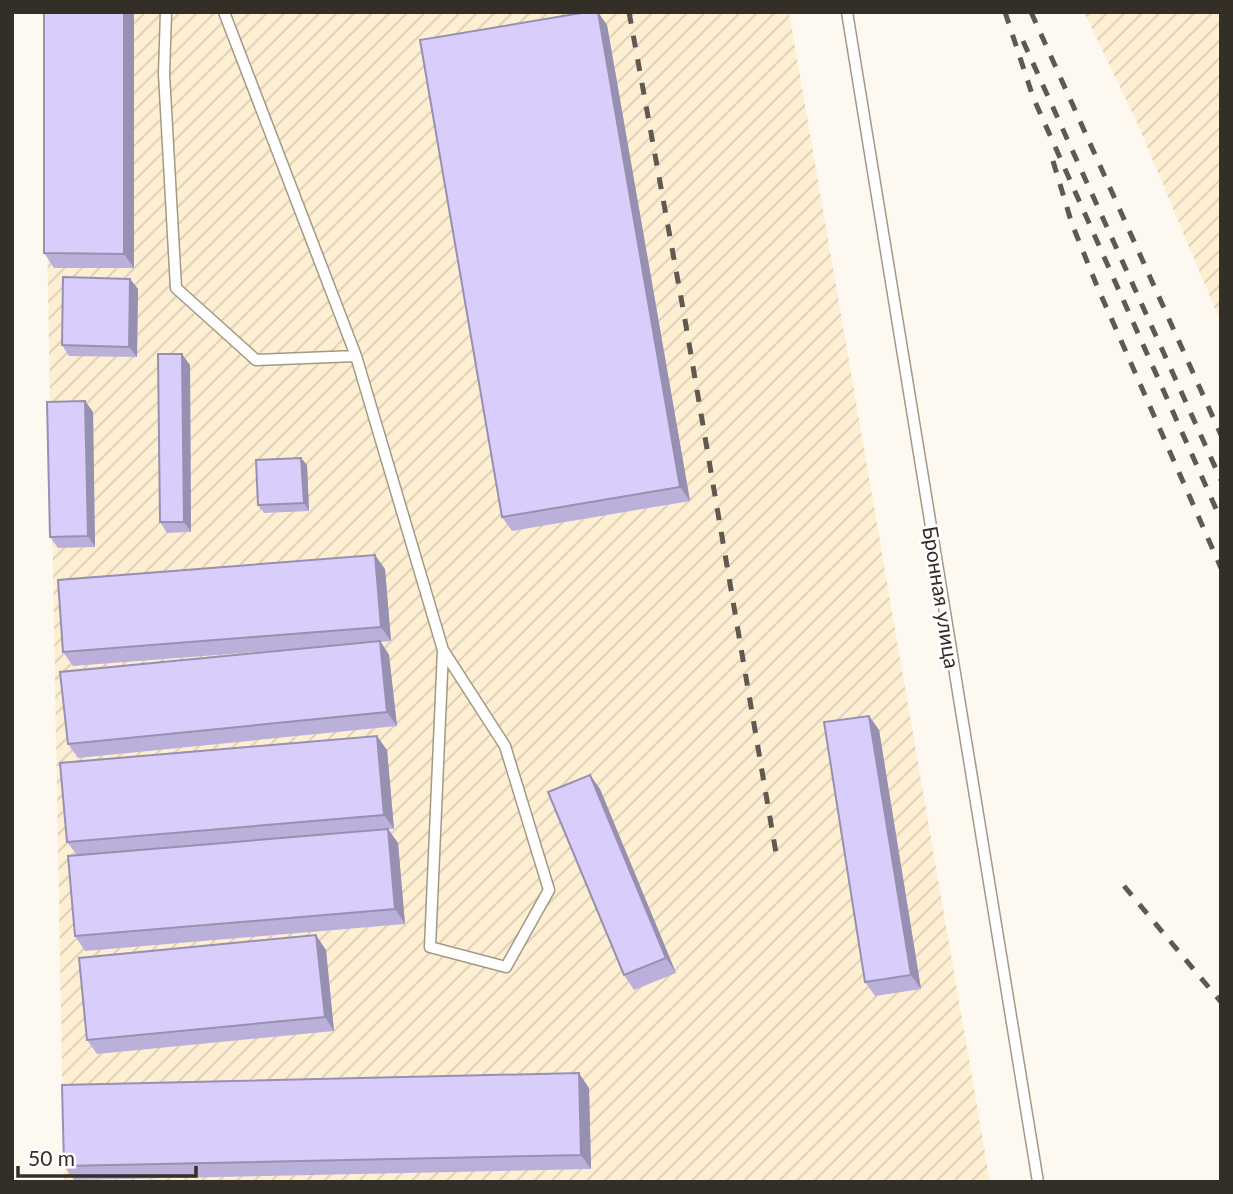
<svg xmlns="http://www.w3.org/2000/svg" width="1233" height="1194" viewBox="0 0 1233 1194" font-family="Lato,sans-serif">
<defs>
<pattern id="industrial-furrows" width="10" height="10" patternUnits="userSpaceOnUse" patternTransform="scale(1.75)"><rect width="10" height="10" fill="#feefd3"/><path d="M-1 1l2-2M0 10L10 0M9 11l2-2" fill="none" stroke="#dacdb5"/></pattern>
</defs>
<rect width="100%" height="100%" fill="#fdf9f1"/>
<path fill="url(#industrial-furrows)" d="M43 12H789L990 1182H64Z
M1084 12H1221V323L1136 120Z"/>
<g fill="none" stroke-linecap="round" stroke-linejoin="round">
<g stroke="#a39985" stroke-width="13">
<path id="service" d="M166 12 164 74 176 288 256 360 356 356
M224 12 356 356 443 650 505 746 549 890 506 967 430 947 443 650
M847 12 1038 1182"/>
</g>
<use href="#service" stroke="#fff" stroke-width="10"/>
<path stroke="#5e5951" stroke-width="5" stroke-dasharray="12 12" stroke-linecap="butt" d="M629 12 684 314 776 853
M1005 12 1033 97 1221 520
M1031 12 1221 435
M1023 41 1221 480
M1053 161 1072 224 1097 286 1221 568
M1124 886 1221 1002"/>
</g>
<path fill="#bbb0d9" d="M44 12H134V268H54L44 253Z
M607 25 690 501 512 531 502 517Z
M130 279 138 289 137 357 69 356 62 345Z
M190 365 191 532 167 533 160 522Z
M85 401 93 412 95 547 58 548 50 537Z
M301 458 307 465 309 511 264 513 258 505Z
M385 569 391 641 381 642 389 655 397 726 78 758 68 744 297 649 73 666 63 652Z
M869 716 879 730 921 989 875 996 865 982Z
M387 750 394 829H388L398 843 405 924 85 951 75 936 77 855 67 842Z
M590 775 600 789 676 973 634 990 624 975Z
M326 950 334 1031 97 1054 87 1040Z
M589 1088 591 1169 74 1180 64 1166Z"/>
<path fill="#9890b0" d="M124 12H134V268L124 254Z
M598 12 607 25 690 501 680 487Z
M130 279 138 289 137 357 129 347Z
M182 354 190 365 191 532 184 522Z
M85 401 93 412 95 547 88 536Z
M301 458 307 465 309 511 304 503Z
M375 555 385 569 391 641 381 627Z
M380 641 389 655 397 726 387 712Z
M869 716 879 730 921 989 911 975Z
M377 736 387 750 394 829 384 815Z
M590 775 600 789 676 973 666 958Z
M388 829 398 843 405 924 395 909Z
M316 935 326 950 334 1031 325 1017Z
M579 1073 589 1088 591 1169 581 1155Z"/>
<path fill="#d9cdfc" stroke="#9890b0" stroke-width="2" d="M44 12H124V254L44 253Z
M587 12H598L680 487 502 517 420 40Z
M63 277 130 279 129 347 62 345Z
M158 354H182L184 522H160Z
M85 401 88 536 50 537 47 402Z
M301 458 304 503 258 505 256 460Z
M375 555 381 627 63 652 58 580Z
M380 641 387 712 68 744 60 672Z
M869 716 911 975 865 982 824 722Z
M377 736 384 815 67 842 60 763Z
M590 775 666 958 624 975 548 792Z
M388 829 395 909 75 936 68 856Z
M316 935 325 1017 87 1040 79 958Z
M579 1073 581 1155 64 1166 62 1085Z"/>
<g text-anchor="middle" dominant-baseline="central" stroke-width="6" stroke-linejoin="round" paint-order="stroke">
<g font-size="21" fill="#332e26" stroke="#fff">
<text transform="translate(942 597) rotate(81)">Бронная улица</text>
</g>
</g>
<rect width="1233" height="1194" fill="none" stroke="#332e26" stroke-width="28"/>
<path d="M18 1166v10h178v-10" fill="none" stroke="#332e26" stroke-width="3.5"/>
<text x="28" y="1166" font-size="21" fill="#332e26" stroke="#ffffff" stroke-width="5" paint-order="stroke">50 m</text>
</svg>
